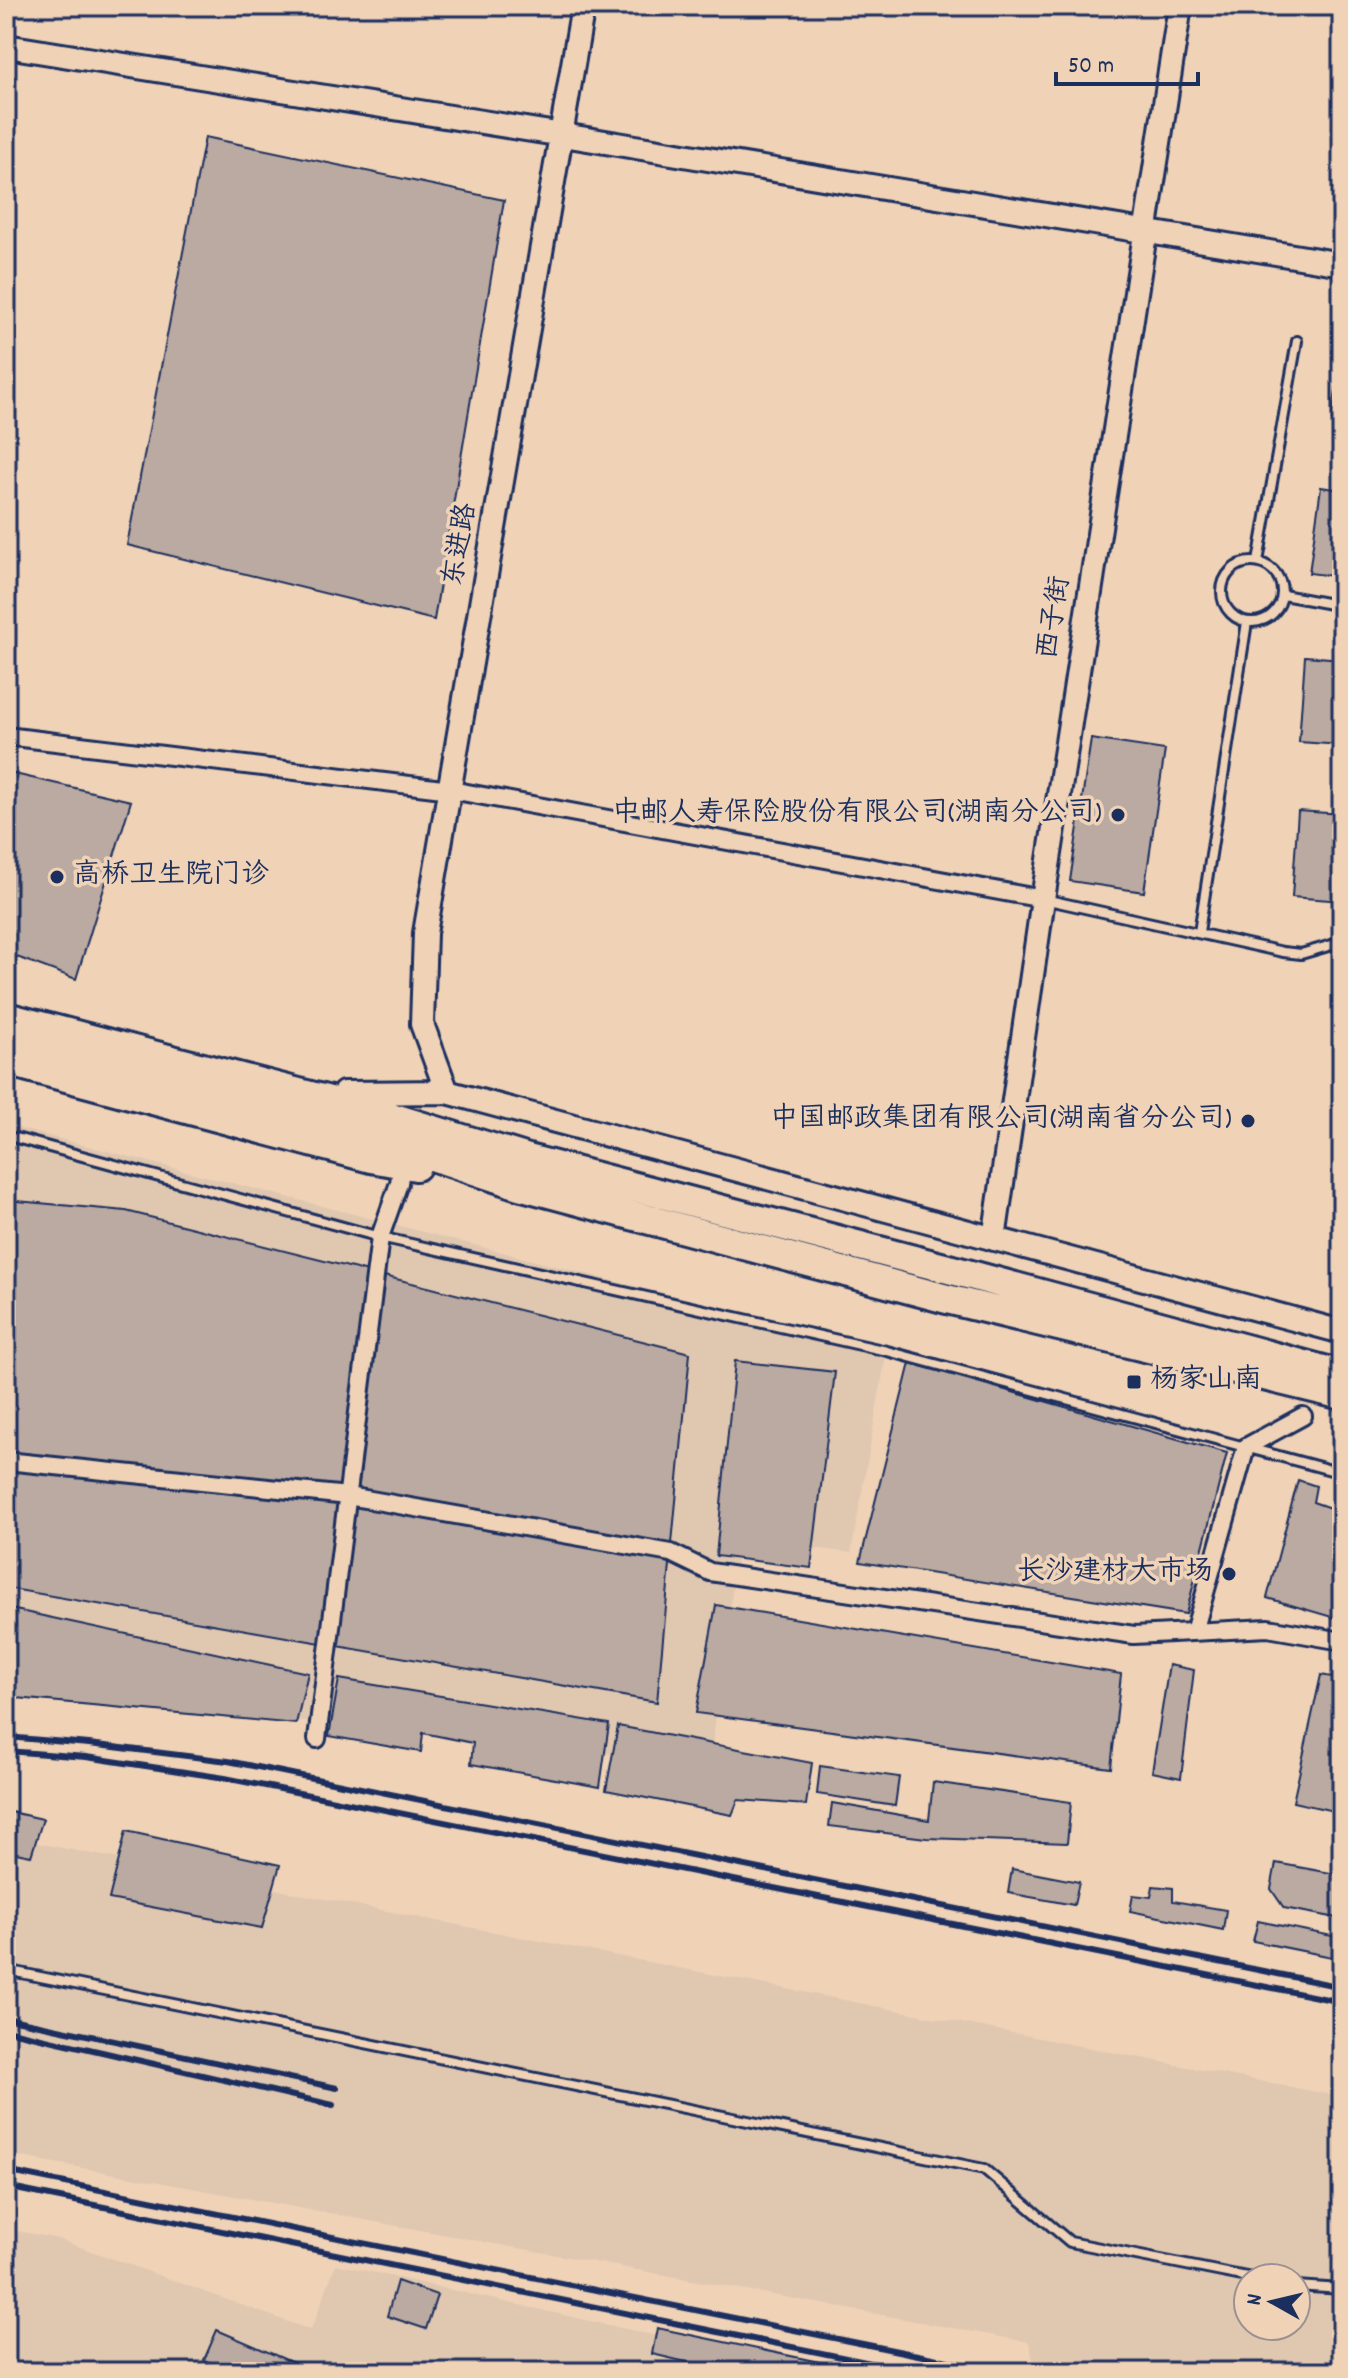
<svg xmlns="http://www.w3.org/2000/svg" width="1348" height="2378" viewBox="0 0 1348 2378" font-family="Dekko,'LXGW WenKai TC',sans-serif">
<rect width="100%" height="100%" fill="#f0d3b7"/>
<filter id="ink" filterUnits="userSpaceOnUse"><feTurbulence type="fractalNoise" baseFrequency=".0125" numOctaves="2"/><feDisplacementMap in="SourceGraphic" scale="16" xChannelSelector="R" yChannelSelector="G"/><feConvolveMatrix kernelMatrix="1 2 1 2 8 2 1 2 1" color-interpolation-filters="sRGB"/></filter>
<g filter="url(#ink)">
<path fill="#e0c7b0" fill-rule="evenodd" d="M6 1125 887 1351 851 1553 739 1538 710 1764 6 1691Z
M6 1837 1342 2097V2372H1067L1034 2365 1029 2342 6 2154ZM1248 2278H1296V2326H1248Z
M6 2229 55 2238 311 2330 336 2264 818 2372H6Z"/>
<path fill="#bbaaa1" stroke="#1b2f5e" stroke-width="2" d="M205 137 504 200 434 620 127 545Z
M1342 346V421L1332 420Z
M1321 487 1342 490V577L1309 573Z
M1305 656 1342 659V745L1299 742Z
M1091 739 1165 750 1144 892 1070 881Z
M6 772 131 801 76 979 6 953Z
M1298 811 1342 814V901L1292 897Z
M6 1200 126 1211 690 1353 657 1702 6 1588Z
M735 1361 835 1372 811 1568 716 1556Z
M910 1363 1227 1453 1186 1614 860 1562Z
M1298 1480 1316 1486 1313 1502 1342 1512V1620L1267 1598Z
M716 1605 1121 1674 1111 1768 696 1713Z
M6 1608 308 1673 296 1724 6 1697Z
M1169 1665 1194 1670 1181 1778 1152 1772Z
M1321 1675 1342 1679V1772L1334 1811 1293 1802Z
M339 1679 609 1724 600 1787 471 1764 473 1743 423 1733 421 1752 329 1736Z
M618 1726 812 1763 806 1805 738 1800 732 1815 606 1790Z
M820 1766 899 1777 895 1806 817 1794Z
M933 1782 1071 1802 1067 1843 926 1838 829 1826 832 1803 929 1820Z
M6 1811 43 1819 31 1856 6 1851Z
M126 1831 280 1865 262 1928 109 1899Z
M1276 1863 1342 1875V1894L1337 1918 1284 1908 1271 1889Z
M1012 1869 1079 1882 1074 1905 1008 1893Z
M1153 1886 1173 1888V1901L1226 1910 1223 1930 1130 1911 1133 1895 1151 1897Z
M1258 1921 1342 1938V1959L1253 1941Z
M397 2281 437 2295 426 2329 387 2316Z
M657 2328 867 2372H729L652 2354Z
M217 2330 296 2364 292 2372H231L204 2360Z"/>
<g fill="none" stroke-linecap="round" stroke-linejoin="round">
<g stroke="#1b2f5e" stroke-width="14">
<path id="lane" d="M1222 592a30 30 0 1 1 60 0a30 30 0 1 1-60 0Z
M1258 562 1297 341
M1283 595 1342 606
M1044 899 1283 952 1301 954 1342 942
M1199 932 1247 622
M16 1138 380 1237 887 1351 1342 1473
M6 1970 984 2169 1070 2242 1252 2278
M1296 2286 1342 2289"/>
</g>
<g stroke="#1b2f5e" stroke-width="22">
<path id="street" d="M6 736 451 790 1043 899
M6 1461 348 1496 671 1553 710 1572 1134 1635 1268 1628 1342 1641
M1194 1632 1246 1447 1303 1416
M317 1739 380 1237 399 1183 402 1163"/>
</g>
<g stroke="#1b2f5e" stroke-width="28">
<path id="secondary" d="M6 46 563 135 1342 264
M447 1092 422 1024 425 933 583 6
M344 1093 447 1092 1342 1332
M994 1239 1043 899 1180 6"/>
</g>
<g stroke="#1b2f5e" stroke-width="34">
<path id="highway" d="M6 1017 384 1115 528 1159 956 1271 1342 1375
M6 1039 381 1139 519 1185 947 1299 1342 1395
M6 1061 371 1158 416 1166"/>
</g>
<use href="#lane" stroke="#f0d3b7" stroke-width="8"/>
<use href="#street" stroke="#f0d3b7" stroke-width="16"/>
<use href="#secondary" stroke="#f0d3b7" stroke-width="22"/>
<use href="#highway" stroke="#f0d3b7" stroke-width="28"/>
<path stroke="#1b2f5e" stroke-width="6" d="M6 1737 89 1744 228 1761 1342 1987
M6 1751 86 1757 225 1778 1342 2002
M6 2018 337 2088
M6 2030 333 2105
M6 2171 1002 2372
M6 2187 915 2372"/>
</g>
</g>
<g fill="#1b2f5e" stroke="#f0d3b7" stroke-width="3">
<circle cx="1118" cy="815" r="8"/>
<circle cx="57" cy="877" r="8"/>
<circle cx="1248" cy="1121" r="8"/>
<rect x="1126" y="1374" width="16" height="16" rx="4"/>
<circle cx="1229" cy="1574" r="8"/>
</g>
<g text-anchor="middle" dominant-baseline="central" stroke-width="7" stroke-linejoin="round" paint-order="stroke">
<g font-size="28" fill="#1b2f5e" stroke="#f0d3b7">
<text transform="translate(462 545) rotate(-80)">东进路</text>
<text transform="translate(1056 618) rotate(-81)">西子街</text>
</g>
<g font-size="28" fill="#1b2f5e" stroke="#f0d3b7" text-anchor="end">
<text x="1102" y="815">中邮人寿保险股份有限公司(湖南分公司)</text>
<text x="73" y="877" text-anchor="start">高桥卫生院门诊</text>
<text x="1232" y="1121">中国邮政集团有限公司(湖南省分公司)</text>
<text x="1150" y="1382" text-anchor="start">杨家山南</text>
<text x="1213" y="1574">长沙建材大市场</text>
</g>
</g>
<rect width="1348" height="2378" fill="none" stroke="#f0d3b7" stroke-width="32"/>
<rect x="16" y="16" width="1316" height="2346" fill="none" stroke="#1b2f5e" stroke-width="3" filter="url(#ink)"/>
<g transform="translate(1272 2302) rotate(278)"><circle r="38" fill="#f0d3b7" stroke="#9b9193" stroke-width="2"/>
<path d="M0-6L14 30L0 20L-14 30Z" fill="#1b2f5e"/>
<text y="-12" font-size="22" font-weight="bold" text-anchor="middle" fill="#1b2f5e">N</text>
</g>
<path d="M1056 72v12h142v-12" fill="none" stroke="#1b2f5e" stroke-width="4"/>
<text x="1068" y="72" font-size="24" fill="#1b2f5e" stroke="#f0d3b7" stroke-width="6" paint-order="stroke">50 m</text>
</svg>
